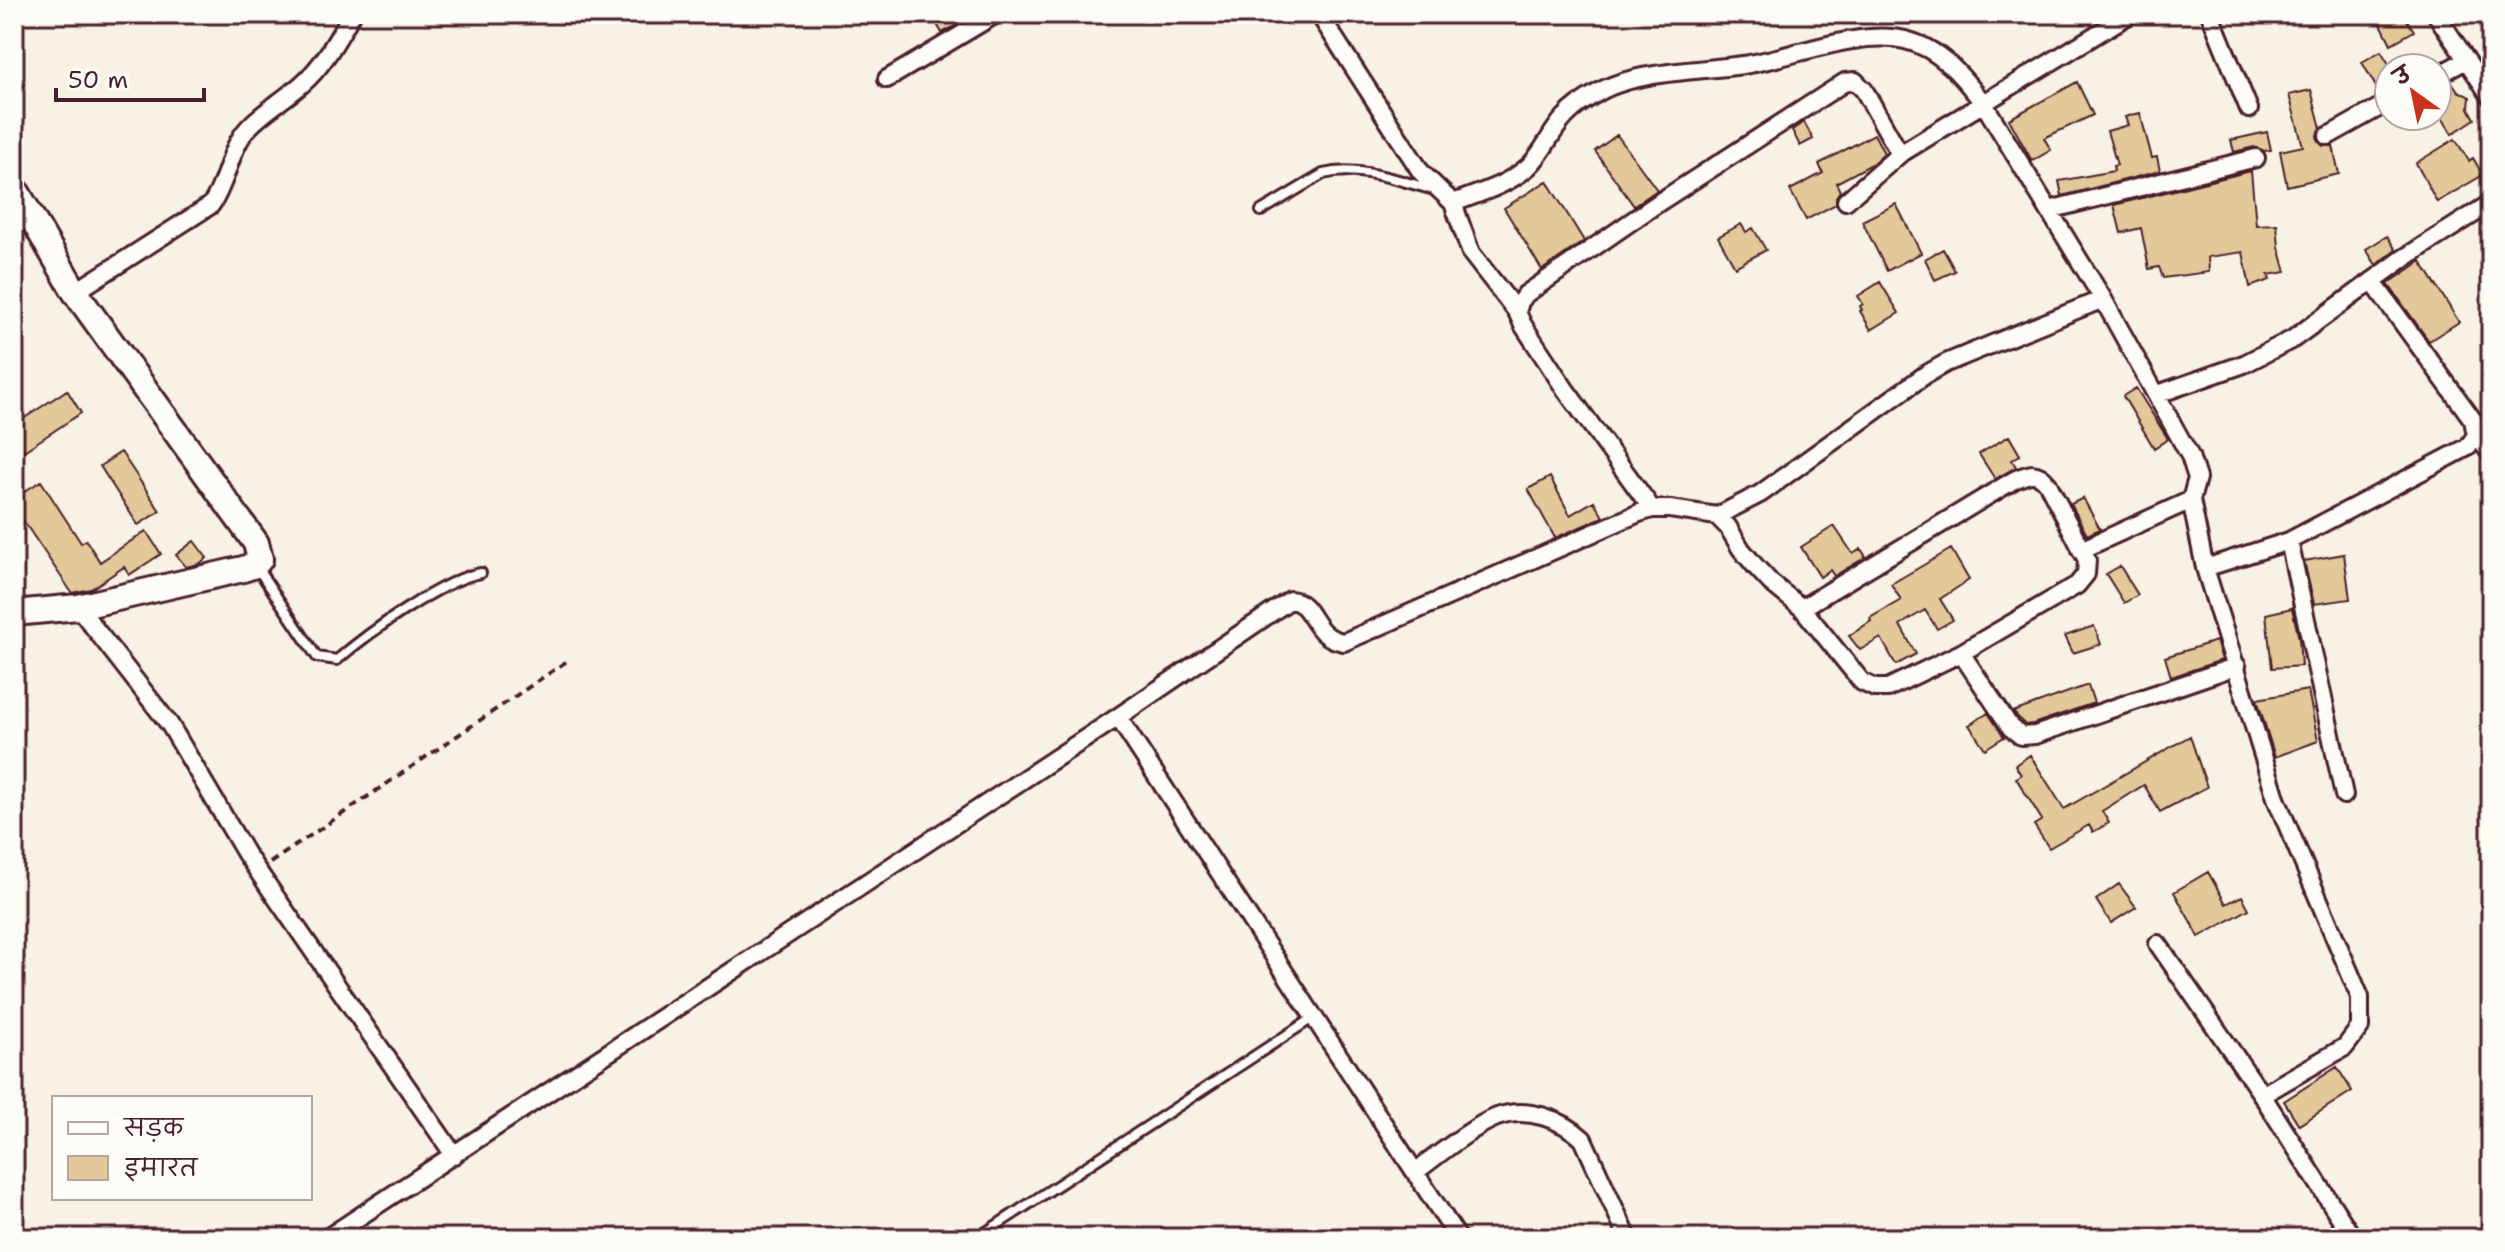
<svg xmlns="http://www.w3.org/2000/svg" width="2505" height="1252" viewBox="0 0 2505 1252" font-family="'Shantell Sans','Playpen Sans Deva',sans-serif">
<rect width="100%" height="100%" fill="#f8f2e4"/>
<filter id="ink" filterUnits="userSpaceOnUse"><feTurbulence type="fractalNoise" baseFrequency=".0125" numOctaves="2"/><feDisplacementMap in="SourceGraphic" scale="16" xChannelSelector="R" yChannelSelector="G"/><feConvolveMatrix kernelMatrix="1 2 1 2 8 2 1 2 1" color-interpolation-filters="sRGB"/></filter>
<g filter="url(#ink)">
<path fill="#e3c999" stroke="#4a1f2b" stroke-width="2" d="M931 14H952L958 24 942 33Z
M2376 14H2403L2414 31 2391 44Z
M2381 51 2389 64V91L2380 94 2362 62Z
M2077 82 2093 115 2044 138 2051 150 2032 161 2009 119Z
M2452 82 2458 91 2470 97 2469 108 2475 119 2452 134 2437 109V92Z
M2311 90 2321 128 2317 135 2318 141 2323 146H2333L2339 174 2287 186 2280 151 2303 146 2289 95Z
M2140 113 2152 158 2157 157 2160 171 2062 196 2059 181 2114 171 2113 166 2117 165 2107 131 2128 125 2125 117Z
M1804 122 1813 139 1800 146 1792 130Z
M2267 132 2271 150 2264 151 2254 147 2234 152 2231 140Z
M1874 134 1884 153 1872 164 1836 183 1840 191 1836 197V204L1806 220 1790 190 1823 173 1819 164Z
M1617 135 1657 190 1634 206 1595 151Z
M2455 139 2469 161 2473 158 2483 175 2437 202 2416 163Z
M2251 171 2256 225 2277 224 2279 247 2286 272 2268 275 2270 280 2250 287 2243 252 2208 257 2209 272 2163 278 2159 267 2149 269 2141 228 2121 233 2114 205Z
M1547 181 1584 241 1542 270 1504 208Z
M1896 204 1921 253 1887 271 1862 221Z
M1741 224 1746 232 1753 228 1766 250 1735 267 1718 237Z
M2387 236 2396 250 2376 265 2366 249Z
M1943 249 1955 271 1935 280 1925 259Z
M2421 261 2459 322 2429 341 2388 284Z
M1880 282 1899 313 1871 330 1860 311 1862 310 1860 306 1863 304 1858 296Z
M2136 388 2168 439 2154 448 2123 396Z
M67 390 81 413 24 451 22 449 14 454V425Z
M2009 436 2020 455 2012 460 2016 467 1995 479 1979 454Z
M121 452 160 511 138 525 100 466Z
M1550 477 1570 515 1594 501 1603 517 1555 538 1528 489Z
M41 481 81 543 86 540 100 562 146 531 161 554 129 575 124 567 91 589 72 593 14 507V498Z
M2083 498 2100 529 2087 535 2071 504Z
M1834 526 1853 554 1861 549 1866 557 1834 576 1830 570 1820 577 1801 547Z
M194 541 207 558 199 564 186 567 176 555Z
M1951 549 1969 580 1940 599 1953 620 1937 629 1925 610 1900 625 1916 654 1896 665 1881 638 1860 650 1849 636 1871 621 1870 618 1901 600 1891 584Z
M2344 554 2350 599 2314 604 2304 561Z
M2120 566 2138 595 2124 603 2106 574Z
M2292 608 2299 639 2301 666 2272 668 2266 614Z
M2094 626 2101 644 2073 653 2065 636Z
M2216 641 2222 660 2171 677 2165 657Z
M2088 685 2094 703 2033 724 2025 725 2013 712Z
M2308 690 2318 741 2275 757 2257 699Z
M1988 713 2004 737 1985 749 1969 725Z
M2190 736 2207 787 2160 812 2144 785 2102 811 2109 823 2093 832 2089 825 2049 848 2034 825 2042 820 2016 778 2021 775 2015 765 2030 755 2064 809Z
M2208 872 2226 904 2242 896 2249 909 2199 937 2174 892Z
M2119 884 2136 907 2111 923 2096 900Z
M2337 1067 2352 1091 2299 1125 2284 1101Z"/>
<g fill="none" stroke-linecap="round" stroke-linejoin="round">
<g stroke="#4a1f2b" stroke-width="14">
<path id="service" d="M1261 211 1323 174C1360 165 1399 181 1435 190
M256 566 317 657 337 660C367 634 443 579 481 573
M977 1238 1314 1017"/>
</g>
<g stroke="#4a1f2b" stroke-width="22">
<path id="minor" d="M1319 14 1421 172 1453 203 1471 253 1517 312
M2210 14 2249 109
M2436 14 2491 97
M2437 76 2466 60
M887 79 996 14
M2328 136 2389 102
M1846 201 1900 154 2130 14
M1453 203C1479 193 1508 185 1529 166 1544 152 1551 131 1565 117 1574 107 1588 98 1599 92 1635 71 1701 71 1743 65 1792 58 1856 29 1905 40 1940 48 1963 77 1984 104L2103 299 2190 456 2197 478 2191 500 2205 568 2277 801 2360 997V1027L2345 1047 2262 1095
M2049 210 2256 158
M75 292 211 205C228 181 229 148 249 127 264 111 285 99 302 84 324 65 337 39 352 14
M2158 394 2244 364 2293 339 2404 258 2491 203
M2476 435 2491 454
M1652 509 1565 389 1523 325 1517 312 1520 302 1526 294 1661 201 1845 82 1855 81 1864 90 1900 154
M1717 516 1728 527 1741 549 1756 567 1771 583 1802 608 1862 682 1875 688H1888L1961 653 2077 585 2086 574 2087 560 2048 484C2037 470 2030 473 2014 480L1802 608
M2289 541 2344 795
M2081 550 2191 500
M2205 568 2289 541 2468 447 2476 435 2473 420 2372 281
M78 607 170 725 246 854 454 1155
M1961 653 2011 728 2021 736 2035 735 2237 666
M1118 717 1458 1238
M2158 944 2262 1095 2353 1238
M1415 1172C1437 1156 1473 1126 1497 1117 1526 1106 1562 1119 1583 1139L1628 1238
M327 1238 1118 717 1290 600C1315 602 1310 637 1344 642L1639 513 1652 509H1670L1717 516 1760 494 1925 375 1946 363 2103 299"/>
</g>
<g stroke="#4a1f2b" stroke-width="30">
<path id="secondary" d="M14 187 75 292 256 543 260 559 255 565 243 569 78 607 14 613"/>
</g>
<path stroke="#4a1f2b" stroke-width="4" stroke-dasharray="8 6" stroke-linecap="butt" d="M270 863 570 659"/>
<use href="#service" stroke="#fdfcf7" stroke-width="8"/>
<use href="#minor" stroke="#fdfcf7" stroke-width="16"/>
<use href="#secondary" stroke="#fdfcf7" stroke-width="24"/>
</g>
</g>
<rect width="2505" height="1252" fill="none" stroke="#fdfcf7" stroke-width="48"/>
<rect x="24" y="24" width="2457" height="1204" fill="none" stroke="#4a1f2b" stroke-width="3" filter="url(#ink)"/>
<rect x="52" y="1096" width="260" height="104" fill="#fdfcf7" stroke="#b5a4a5" stroke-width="2"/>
<rect x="68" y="1122" width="40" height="12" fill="#fdfcf7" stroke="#b5a4a5" stroke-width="2"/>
<text x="124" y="1136" font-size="24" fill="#4a1f2b">सड़क</text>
<rect x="68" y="1156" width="40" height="24" fill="#e3c999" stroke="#b5a4a5" stroke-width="2"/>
<text x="124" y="1176" font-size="24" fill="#4a1f2b">इमारत</text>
<g transform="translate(2413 92) rotate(327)"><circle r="38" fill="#fdfcf7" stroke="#b5a4a5" stroke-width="2"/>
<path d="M0-6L14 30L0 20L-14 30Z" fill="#c8321e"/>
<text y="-12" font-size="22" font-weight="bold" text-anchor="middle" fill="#4a1f2b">उ</text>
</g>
<path d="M56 88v12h148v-12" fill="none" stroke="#4a1f2b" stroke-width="4"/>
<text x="68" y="88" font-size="24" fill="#4a1f2b" stroke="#fdfcf7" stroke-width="6" paint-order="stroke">50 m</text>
</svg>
